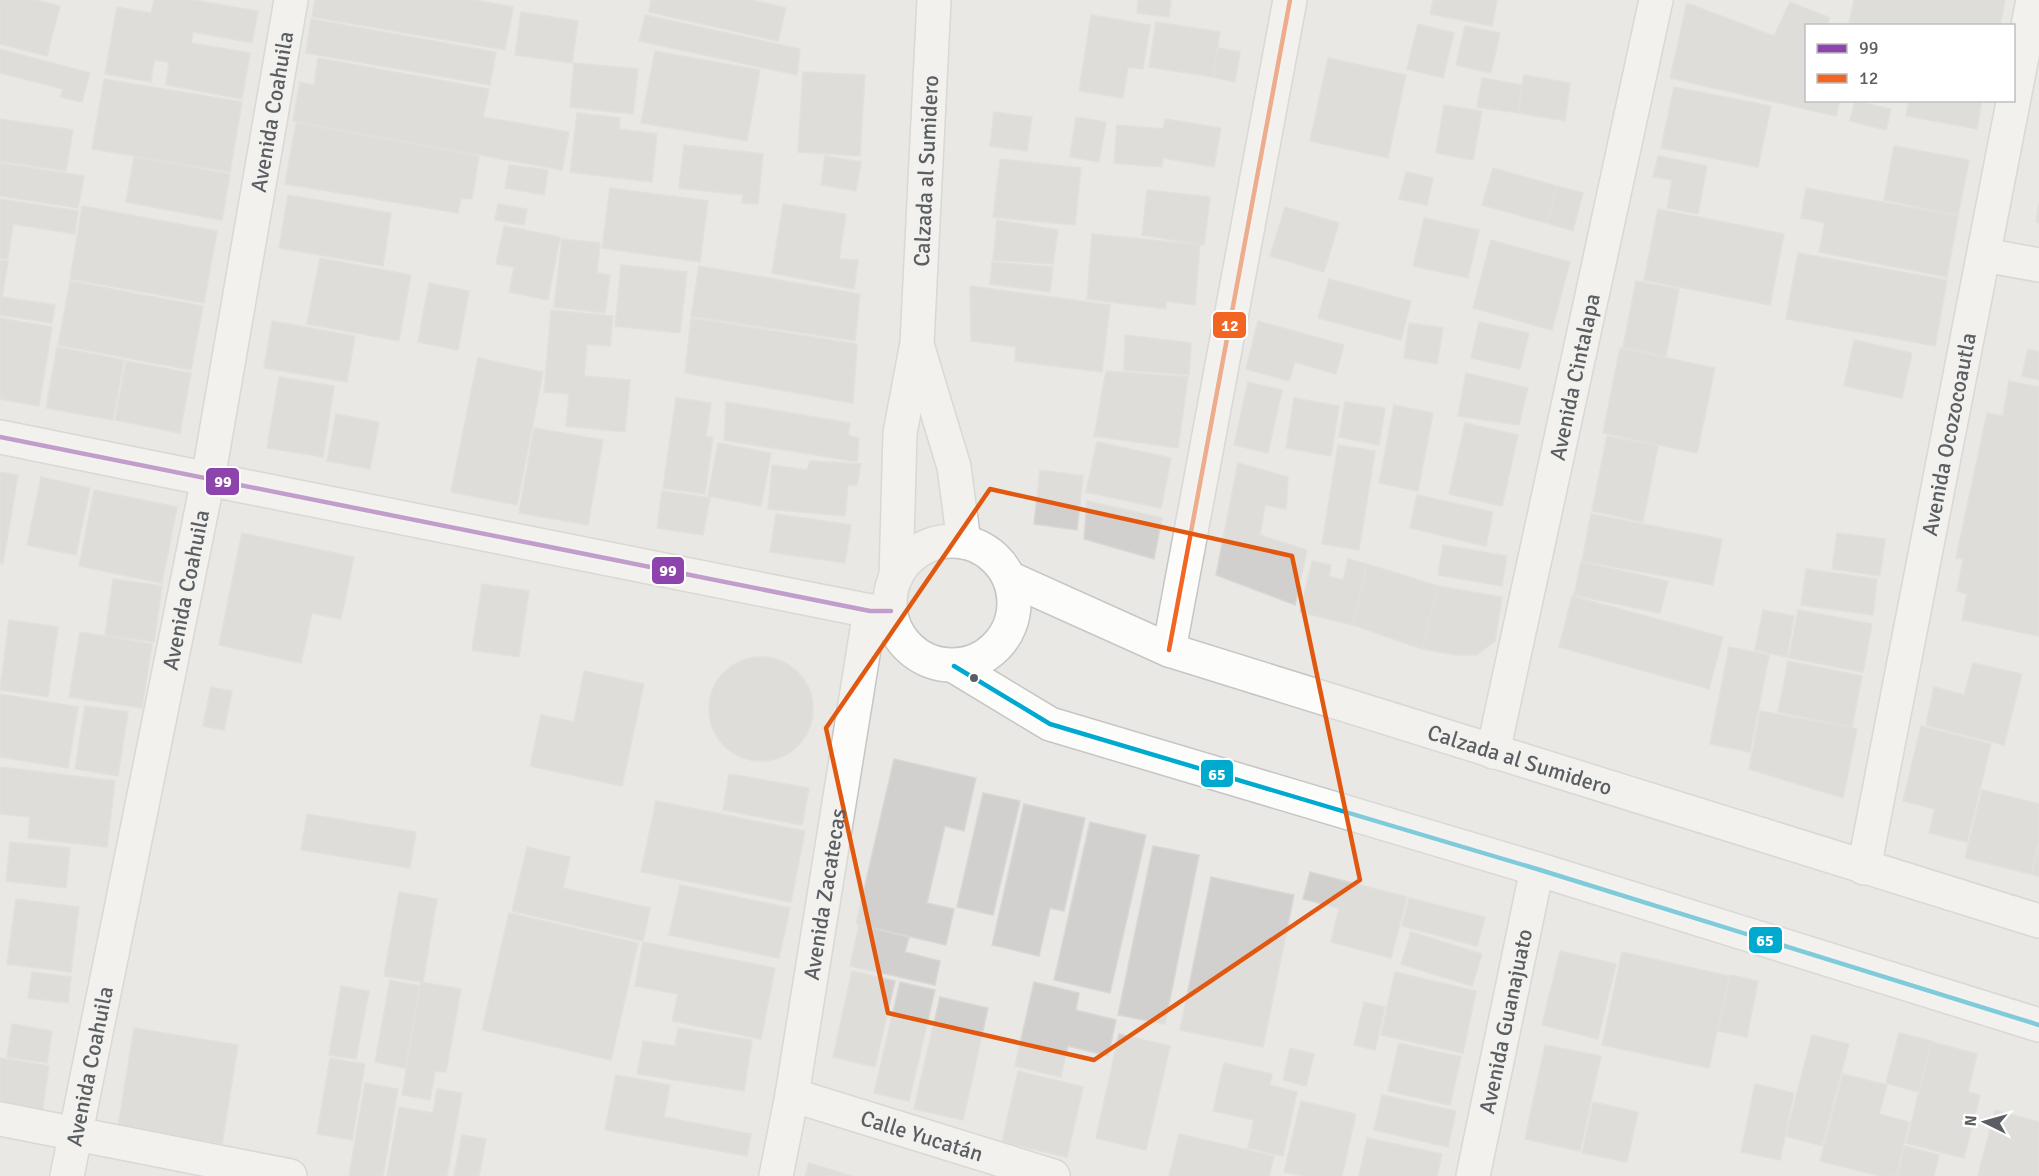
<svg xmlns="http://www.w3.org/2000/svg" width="2039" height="1176" viewBox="0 0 2039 1176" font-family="Signika,sans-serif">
<rect width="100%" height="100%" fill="#e9e8e4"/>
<path fill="#d1d0ce" stroke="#d8d7d3" stroke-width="1.5" d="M0 0H36L60 6 47 56 0 44Z
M154 0H193L258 11 252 43 193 32 191 43 250 53 242 99 166 85 169 62 154 60 151 82 105 74 117 7 151 13Z
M315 0H475L513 7 505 50 312 17Z
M651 0H752L786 8 778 41 649 12Z
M1138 0H1171L1169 17 1137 13Z
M1433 0H1497L1492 26 1430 14Z
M1854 0H2005L2000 26H1861L1849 23Z
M1790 2 1830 18 1826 26H1806V100H1840L1836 116 1670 78 1687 3 1774 36Z
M521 12 578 21 572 63 515 55Z
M645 15 800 49 797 75 639 41Z
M1091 15 1150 25 1143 69 1128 67 1123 98 1079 91Z
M311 19 496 52 490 85 306 53Z
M1156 22 1220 32 1213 77 1149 67Z
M1418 24 1454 33 1443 78 1407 69Z
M1465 26 1500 33 1491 73 1456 65Z
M1218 48 1240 52 1235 82 1213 77Z
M0 49 90 73 82 102 61 97 63 89 0 73Z
M655 51 760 70 747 141 641 123Z
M318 58 489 89 483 117 569 132 562 170 293 121 300 82 314 85Z
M1328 58 1406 75 1388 158 1310 141Z
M574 63 638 69 633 114 570 107Z
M803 72 865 75 860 156 798 152Z
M1524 75 1570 83 1565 121 1518 113Z
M1482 78 1522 85 1518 113 1477 107Z
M104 79 242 102 230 172 92 149Z
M1674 87 1771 106 1758 167 1661 148Z
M1909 100H1982L1977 129 1906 116Z
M1855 101 1891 109 1886 130 1850 121Z
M1444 105 1482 111 1473 160 1436 153Z
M994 112 1032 117 1027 151 990 146Z
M577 113 620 118 619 129 657 134 652 182 570 172Z
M1076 117 1106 122 1099 162 1070 157Z
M0 119 73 130 66 171 0 161Z
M1165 119 1221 128 1214 167 1163 158 1162 167 1114 163 1117 125 1163 129Z
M296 123 479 156 472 199 461 198 458 213 285 184Z
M684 145 763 154 758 204 742 203 743 195 679 188Z
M1894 146 1969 160 1958 215 1884 200Z
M825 156 861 162 856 191 821 185Z
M1658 156 1707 166 1698 214 1667 208 1672 180 1653 177Z
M134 157 230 174 222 220 126 202Z
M1000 159 1081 168 1075 225 993 217Z
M0 163 84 176 78 208 0 196Z
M509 165 548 170 544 195 505 188Z
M1493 168 1557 186 1547 223 1482 205Z
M1406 172 1433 178 1427 205 1399 199Z
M1557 186 1583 193 1573 231 1547 223Z
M610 188 708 201 700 262 602 248Z
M1806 188 1958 216 1947 277 1819 252 1825 223 1801 218Z
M1147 190 1210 197 1204 245 1142 235Z
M288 195 391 213 383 266 279 248Z
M0 199 78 211 75 234 13 224 8 259 0 258Z
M2039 203V223L2036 222Z
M498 204 527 209 524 225 495 220Z
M783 204 846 214 839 259 858 260 854 289 772 273Z
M82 206 217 231 204 303 70 279Z
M1285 207 1339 223 1324 272 1270 256Z
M1658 209 1784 234 1770 305 1644 280Z
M1424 218 1479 230 1468 278 1413 266Z
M997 220 1058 230 1053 264 993 260Z
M504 226 560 237 548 300 509 292 514 267 496 264Z
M1092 234 1200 245 1195 305 1166 301V309L1087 299Z
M562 239 600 243 597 273 610 275 605 313 554 307Z
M1491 240 1570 262 1552 330 1473 308Z
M1798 253 1947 280 1935 346 1786 319Z
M320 258 411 275 399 341 307 324Z
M0 260 8 261 2 297 55 305 52 323 0 315Z
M992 262 1053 267 1050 292 990 284Z
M621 265 687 272 680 333 615 326Z
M699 266 860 294 855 341 691 316Z
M1329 279 1411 301 1401 340 1318 318Z
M70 281 203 306 191 370 58 345Z
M1636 281 1679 289 1666 356 1623 347Z
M429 283 469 291 458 350 418 342Z
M970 286 1110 305 1102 372 1015 361 1016 347 971 341Z
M551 310 613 316 610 346 587 344 584 376 630 380 625 432 566 426 569 394 544 392Z
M0 318 52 327 39 406 0 399Z
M691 318 857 344 853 403 685 373Z
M272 321 355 336 347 382 264 368Z
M1258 321 1344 345 1336 374 1295 362 1289 381 1246 369Z
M1479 322 1529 333 1520 369 1471 358Z
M1409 323 1443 328 1437 364 1404 358Z
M1125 335 1191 343 1189 375 1124 370Z
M1854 340 1912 353 1902 398 1844 386Z
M57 347 124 360 113 420 46 408Z
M1620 348 1715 368 1697 453 1603 433Z
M2028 349 2039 352V380L2022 376Z
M478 358 543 372 517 505 451 492Z
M126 361 191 373 180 433 115 420Z
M1106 371 1188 377 1178 448 1094 436Z
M1466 373 1528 388 1519 425 1458 416Z
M279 377 334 386 323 457 267 448Z
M2009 381 2039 387V636L1962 620 1967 594 1957 591 1963 559 1956 558 1987 413 2003 416Z
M1248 382 1282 390 1268 453 1234 445Z
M676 398 711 403 706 437H713L705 494 663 488Z
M1294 398 1339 406 1331 456 1286 448Z
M726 402 850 423 848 435 859 438 857 462 724 440Z
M1345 402 1385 408 1379 445 1339 437Z
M1394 405 1433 413 1418 491 1379 483Z
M336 414 379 422 370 469 327 461Z
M1465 423 1518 435 1502 506 1449 494Z
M534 428 603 440 588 525 519 513Z
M1607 436 1658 446 1643 522 1592 511Z
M1097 442 1171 458 1161 508 1086 492Z
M718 443 771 453 761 506 708 496Z
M1338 445 1375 451 1359 550 1322 544Z
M810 461 861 464 857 485H848L845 516 768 509 772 465 807 470Z
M1238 463 1288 477 1286 509 1265 505 1260 535 1307 550 1295 605 1216 575Z
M1040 470 1083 476 1077 530 1034 524Z
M0 472 18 475 3 563H0Z
M41 477 90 488 76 555 27 545Z
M94 490 177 507 162 583 79 566Z
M662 491 710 498 703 535 657 528Z
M1417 495 1493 512 1486 546 1410 528Z
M1087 501 1162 518 1154 559 1084 539Z
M776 514 851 525 845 563 770 552Z
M1591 514 1722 539 1713 585 1582 561Z
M242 533 354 557 341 619 312 613 301 663 219 645Z
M1837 533 1885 539 1880 576 1832 569Z
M1443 545 1507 556 1502 586 1438 575Z
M1348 559 1367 564 1353 625 1300 612 1312 561 1331 565 1329 576 1343 580Z
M1581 562 1668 581 1660 613 1574 595Z
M1367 564 1438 586 1422 649 1353 625Z
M1806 569 1877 579 1873 615 1801 605Z
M113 579 162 586 154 642 105 635Z
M482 584 529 591 519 657 472 650Z
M1438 586 1502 597 1495 641 1476 655H1456L1422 649Z
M1572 596 1723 637 1709 689 1559 647Z
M1763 610 1794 616 1787 657 1755 650Z
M1798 610 1872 624 1863 672 1789 658Z
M9 620 58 627 48 697 0 690Z
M80 632 152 644 142 708 69 697Z
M1729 647 1769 655 1750 752 1710 744Z
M709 709a52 52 0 1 1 104 0a52 52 0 1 1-104 0Z
M1788 661 1862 676 1852 727 1778 712Z
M1973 663 2022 674 2004 745 1926 725 1934 687 1964 695Z
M584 671 644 684 622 786 530 766 541 715 574 722Z
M211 687 232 691 224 730 203 726Z
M0 694 78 707 68 768 0 757Z
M85 706 128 712 118 776 75 769Z
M1760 711 1857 729 1843 798 1749 769Z
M1921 726 1991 744 1967 842 1929 833 1935 809 1903 801Z
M894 759 976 778 964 831 945 826 927 903 954 909 946 945 856 924Z
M0 767 115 781 107 847 28 838 30 817 0 814Z
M729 774 809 788 802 825 723 810Z
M1982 790 2039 804V840L2031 874 1965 858Z
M983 793 1020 801 993 915 957 907Z
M656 801 805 831 791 902 641 872Z
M1024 804 1085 818 1064 911 1050 908 1039 956 992 945Z
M307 814 416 832 410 868 301 850Z
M1090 822 1146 835 1110 993 1054 980Z
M10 842 70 848 66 888 6 881Z
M1153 846 1199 855 1165 1024 1118 1015Z
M527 847 570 857 563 888 650 908 643 941 512 911Z
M2039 847V876L2032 875Z
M1310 872 1407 897 1391 958 1331 942 1339 908 1303 899Z
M1211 877 1294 895 1263 1047 1180 1030Z
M680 885 790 908 779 958 669 935Z
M399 892 437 899 423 982 384 976Z
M1409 898 1485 917 1477 946 1402 926Z
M16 899 79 907 71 972 7 964Z
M509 913 638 943 611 1060 482 1030Z
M859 925 909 937 905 952 940 961 935 985 850 966Z
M1411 932 1482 954 1472 986 1401 964Z
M643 942 775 968 761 1039 672 1021 678 994 635 986Z
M1560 951 1616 964 1598 1039 1542 1025Z
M1622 952 1729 976 1709 1068 1602 1045Z
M852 971 895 981 875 1067 833 1057Z
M32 972 71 977 68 1003 28 998Z
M1395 972 1476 991 1463 1053 1381 1035Z
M1730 975 1758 981 1747 1037 1718 1031Z
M390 980 420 986 405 1068 375 1062Z
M421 982 461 989 446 1072 435 1071 430 1100 402 1095Z
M900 982 935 990 909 1101 874 1093Z
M1034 982 1079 993 1076 1010 1116 1020 1108 1056 1068 1046 1061 1077 1015 1066Z
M341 986 369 991 356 1059 329 1055Z
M940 997 988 1008 963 1120 914 1109Z
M1364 1002 1385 1007 1375 1050 1354 1045Z
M12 1024 52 1031 47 1063 7 1057Z
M134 1028 238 1045 222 1144 118 1127Z
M678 1028 752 1040 744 1091 637 1074 643 1041 675 1046Z
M1899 1033 1932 1041 1918 1092 1886 1083Z
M1119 1034 1170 1046 1146 1150 1096 1138Z
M1812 1035 1849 1044 1822 1146 1786 1136Z
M1932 1042 1977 1054 1968 1092 1980 1095 1964 1158 1906 1143Z
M1399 1043 1461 1057 1450 1105 1388 1091Z
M1545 1045 1601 1056 1580 1151 1525 1139Z
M1290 1048 1314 1054 1306 1086 1283 1080Z
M0 1058 49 1066 42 1112 0 1105Z
M330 1058 365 1064 352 1140 317 1134Z
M1224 1063 1272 1074 1270 1085 1297 1092 1283 1156 1248 1148 1254 1120 1213 1111Z
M1018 1071 1083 1087 1067 1157 1002 1142Z
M1843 1074 1887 1085 1879 1114 1909 1122 1896 1176H1880L1820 1161Z
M616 1075 670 1085 664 1117 751 1134 747 1156 605 1130Z
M365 1083 398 1089 383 1176H349Z
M1755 1084 1794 1093 1780 1160 1741 1152Z
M437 1089 462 1093 447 1176H387L399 1107 433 1113Z
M1382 1095 1456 1111 1448 1147 1374 1130Z
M1301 1101 1356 1114 1342 1176H1304L1284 1172Z
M1593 1102 1638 1112 1627 1162 1582 1153Z
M1995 1110 2039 1122V1176H1978Z
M1179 1134 1274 1156 1269 1176H1169Z
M462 1135 486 1139 479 1176H454Z
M1367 1138 1442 1154 1437 1176H1359Z
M1905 1146 1939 1155 1934 1176H1897Z
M809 1163 851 1176H805Z"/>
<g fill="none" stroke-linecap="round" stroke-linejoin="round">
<g stroke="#c5c5c5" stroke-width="36">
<g id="street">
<path d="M1984 255 2039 265"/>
<path id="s1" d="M0 437 208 479 291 0"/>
<path d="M1169 650 1290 0"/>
<path id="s2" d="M1493 752 1656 0"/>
<path id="s3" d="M1864 868 2033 0"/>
<path id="s4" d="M792 1095 1053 1176"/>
<path d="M0 1119 290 1176"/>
<path id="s5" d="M776 1176 792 1095 870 611"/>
<path id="s6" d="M1473 1176 1537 869"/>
</g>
</g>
<g stroke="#c6c6c6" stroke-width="36">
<g id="secondary">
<path d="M918 348 954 467 964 542"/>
<circle cx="952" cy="603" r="62"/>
<path id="s7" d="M896 577 900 433 917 343 934 0"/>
<path id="s8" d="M1009 578 1169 650 2039 921"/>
<path d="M954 666 1050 724 1537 869 2039 1025"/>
<path id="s9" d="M67 1176 208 479 870 611H891"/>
</g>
</g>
<use href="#street" stroke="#fcfcfb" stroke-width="33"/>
<use href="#secondary" stroke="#fcfcfb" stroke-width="33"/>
<g stroke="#fff" stroke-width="9">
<path id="bus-1" d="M0 437 870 611H891"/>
</g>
<g stroke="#fff" stroke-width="9">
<path id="bus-2" d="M1169 650 1290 0"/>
</g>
<g stroke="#fff" stroke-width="9">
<path id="bus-3" d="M954 666 1050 724 1537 869 2039 1025"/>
</g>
<use href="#bus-1" stroke="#8e44ad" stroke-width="4.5"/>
<use href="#bus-2" stroke="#f26522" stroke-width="4.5"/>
<use href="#bus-3" stroke="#00a9ce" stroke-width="4.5"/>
</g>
<path d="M0 0H2039V1176H0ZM990 489 1292 556 1360 880 1094 1060 888 1013 826 728Z" fill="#e9e8e4" fill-opacity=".55" fill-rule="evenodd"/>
<path fill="none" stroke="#e15910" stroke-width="4.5" stroke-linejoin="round" d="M990 489 1292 556 1360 880 1094 1060 888 1013 826 728Z"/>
<circle fill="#5a5e62" stroke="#fff" stroke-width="2" cx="974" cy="678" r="5"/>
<g text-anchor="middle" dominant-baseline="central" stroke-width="4.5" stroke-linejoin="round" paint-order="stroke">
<g font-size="22" fill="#5a5e62" stroke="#fff">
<text stroke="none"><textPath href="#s1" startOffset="585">Avenida Coahuila</textPath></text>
<text stroke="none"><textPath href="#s7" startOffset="408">Calzada al Sumidero</textPath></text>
<text stroke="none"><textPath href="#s2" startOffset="384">Avenida Cintalapa</textPath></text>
<text stroke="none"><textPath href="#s3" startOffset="442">Avenida Ocozocoautla</textPath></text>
<text stroke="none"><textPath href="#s9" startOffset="598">Avenida Coahuila</textPath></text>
<text stroke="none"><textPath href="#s8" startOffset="543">Calzada al Sumidero</textPath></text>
<text stroke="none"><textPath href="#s5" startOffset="286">Avenida Zacatecas</textPath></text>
<text stroke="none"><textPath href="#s6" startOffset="158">Avenida Guanajuato</textPath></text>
<text stroke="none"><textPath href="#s9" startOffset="112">Avenida Coahuila</textPath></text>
<text stroke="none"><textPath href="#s4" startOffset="136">Calle Yucatán</textPath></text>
</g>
</g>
<g stroke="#fff" stroke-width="2">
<rect x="1212" y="311" width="35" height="28" rx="6" fill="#f26522"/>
<rect x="205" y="467" width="35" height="29" rx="6" fill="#8e44ad"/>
<rect x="651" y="556" width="34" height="29" rx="6" fill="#8e44ad"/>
<rect x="1200" y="759" width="34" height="29" rx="6" fill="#00a9ce"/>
<rect x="1748" y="926" width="35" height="28" rx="6" fill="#00a9ce"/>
</g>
<g font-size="16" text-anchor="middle" font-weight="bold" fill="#fff">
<text x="1230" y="331">12</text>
<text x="223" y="487">99</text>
<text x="668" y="576">99</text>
<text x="1217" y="780">65</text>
<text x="1765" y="946">65</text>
</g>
<rect x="1805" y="24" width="210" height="78" fill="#ffffff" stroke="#bdbfc0" stroke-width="1.5"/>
<rect x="1817" y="44" width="30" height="9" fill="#8e44ad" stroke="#bdbfc0" stroke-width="1.5"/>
<text x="1859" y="54" font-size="18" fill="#5a5e62">99</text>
<rect x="1817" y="74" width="30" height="9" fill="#f26522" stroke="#bdbfc0" stroke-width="1.5"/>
<text x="1859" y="84" font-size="18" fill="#5a5e62">12</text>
<g transform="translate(1985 1122) rotate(275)" stroke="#ffffff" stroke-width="4.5" paint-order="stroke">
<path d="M0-4.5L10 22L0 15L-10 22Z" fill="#5a5e62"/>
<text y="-9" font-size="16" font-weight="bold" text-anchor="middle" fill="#5a5e62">N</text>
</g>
</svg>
